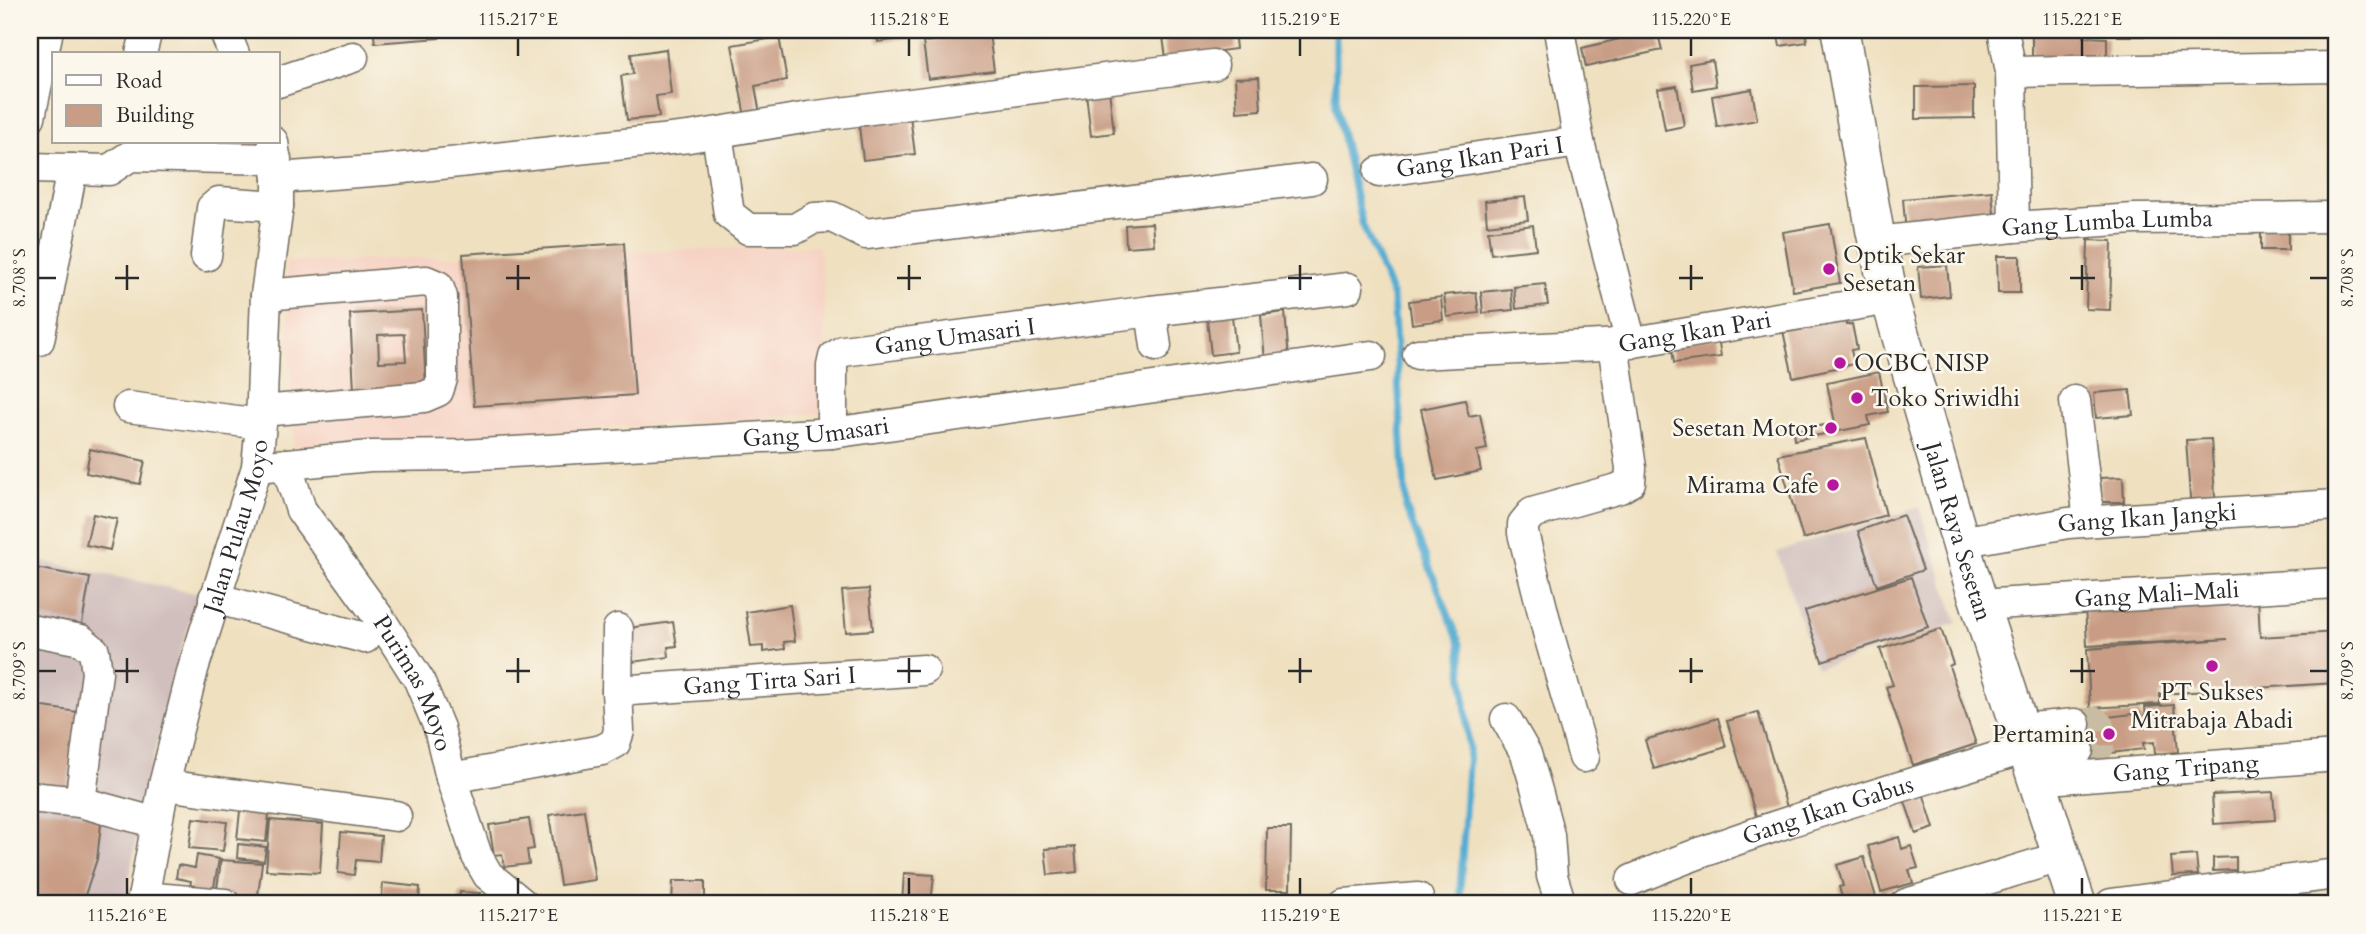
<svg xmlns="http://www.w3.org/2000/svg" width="2366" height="934" viewBox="0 0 2366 934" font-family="Cardo,serif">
<rect width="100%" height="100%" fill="#fbf7ec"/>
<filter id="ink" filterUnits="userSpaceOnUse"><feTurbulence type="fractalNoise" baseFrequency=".0143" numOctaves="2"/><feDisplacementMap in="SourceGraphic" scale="14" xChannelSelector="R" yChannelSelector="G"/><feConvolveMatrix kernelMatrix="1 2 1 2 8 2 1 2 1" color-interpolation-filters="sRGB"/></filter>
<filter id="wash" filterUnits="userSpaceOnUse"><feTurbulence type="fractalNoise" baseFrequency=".00686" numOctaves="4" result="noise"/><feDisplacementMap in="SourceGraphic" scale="28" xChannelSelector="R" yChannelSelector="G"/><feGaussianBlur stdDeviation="1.57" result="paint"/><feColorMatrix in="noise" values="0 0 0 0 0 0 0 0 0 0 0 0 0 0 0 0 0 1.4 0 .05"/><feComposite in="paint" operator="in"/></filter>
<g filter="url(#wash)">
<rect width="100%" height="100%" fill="#efe0c0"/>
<path fill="#f6d2c3" d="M819 246 824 292 827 413 294 449 286 262Z"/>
<path fill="#d1bfbd" d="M1919 507 1957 623 1817 668 1777 552Z
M30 559 199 594 178 658 143 797 125 904H30Z"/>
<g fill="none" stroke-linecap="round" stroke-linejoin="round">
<path stroke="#53acd1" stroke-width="7" d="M1336 30V106L1362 223 1393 297 1406 508 1460 644 1469 750 1460 891 1462 904"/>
</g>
<g id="blocks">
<path fill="#c99d85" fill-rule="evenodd" d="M373 30H438L439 38 375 43Z
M876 30H957V31L878 42Z
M1162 30H1234L1236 49 1166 58Z
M1657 30 1662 50 1586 67 1582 48Z
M1777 30H1805L1807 42 1780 46Z
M2053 30H2084V37L2107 38V61L2032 60V31Z
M2118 30H2200V36H2118Z
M2228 30H2324V37H2228Z
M989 33 994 71 928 79 923 42Z
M779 37 787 80 755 86 760 114 745 117 732 45Z
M666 49 671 94 656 96 659 117 627 120 621 76 633 74 631 54Z
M1712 60 1716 86 1693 90 1689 64Z
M1259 77 1261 110 1237 112 1235 78Z
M1677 86 1684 126 1665 130 1658 89Z
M1974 86V118L1916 119V87Z
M1752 89 1757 120 1717 127 1712 96Z
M1109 90 1114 133 1091 136 1086 93Z
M910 116 915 154 863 160 859 126 869 125 868 118Z
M1992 191 1995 225 1906 233 1903 199Z
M1525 197 1528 220 1487 225 1485 201Z
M1152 223 1154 245 1126 247 1125 225Z
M1830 224 1840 283 1793 291 1783 232Z
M1533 225 1536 249 1491 254 1488 231Z
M2261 226H2288V250H2261Z
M2088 240 2112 241 2110 310 2086 309Z
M624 243 635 395 474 406 463 254Z
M1997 256H2020V293H1998Z
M1947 265 1950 296 1921 299 1918 267Z
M1545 284 1548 305 1516 309 1514 287Z
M1511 289 1513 310 1483 313 1481 292Z
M1476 292 1479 313 1447 317 1444 295Z
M1441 297 1443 320 1412 324 1409 301Z
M1231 307 1236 352 1211 355 1206 310Z
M422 310 426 387 354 390 350 314ZM404 334 406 361 379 362 378 335Z
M1285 312 1289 359 1265 361 1261 315Z
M1844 313 1846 325 1852 324 1857 349 1851 350 1854 364 1793 377 1782 326Z
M1718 337 1721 357 1674 363 1671 344Z
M1879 372 1888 412 1868 416 1870 425 1794 440 1793 431 1835 423 1827 383Z
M2130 390 2133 415 2096 418 2094 393Z
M1465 400 1469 416 1480 414 1487 449 1477 451 1481 471 1437 480 1421 409Z
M1866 438 1886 515 1803 539 1778 455Z
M2211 439 2216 510 2191 512 2186 440Z
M90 449 145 461 140 484 86 473Z
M2123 477 2124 502H2101L2100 478Z
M93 514 117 519 110 550 86 545Z
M1903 515 1923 570 1877 586 1858 531Z
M30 567 90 578 82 624 30 615Z
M1911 577 1928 627 1822 661 1805 611Z
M869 589 873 630 846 632 842 591Z
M2258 595 2260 637 2336 632V683L2160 694V704L2090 708 2087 649 2228 639 2087 646 2085 604Z
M790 605 795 641 784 642 785 649 763 652V646L751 647 746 612Z
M673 622 677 646 668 647 669 657 632 662 627 628Z
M1941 629 1953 664 1949 666 1976 744 1913 765 1886 687 1893 685 1880 649Z
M30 705 78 712 67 789 30 784Z
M2174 705 2178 752 2155 754 2154 742 2143 743 2144 749 2080 757 2075 721 2140 713 2141 719H2146L2145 707Z
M1758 712 1787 807 1756 816 1727 721Z
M1718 718 1726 747 1654 769 1645 740Z
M1920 783 1934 828 1916 834 1901 790Z
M2273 792 2275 820 2214 824 2212 795Z
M241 802 270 805 266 842 237 839Z
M30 808 102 816 97 859 82 904H51L52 897 40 896 30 900Z
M584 810 595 880 560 885 549 815Z
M193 818 227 822 223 851 189 848Z
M529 819 534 849 527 850 529 864 504 867 502 854 494 855 489 825Z
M270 820 323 824 320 873 266 870Z
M1267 828H1291L1290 890H1266Z
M341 832 381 836 379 862 356 860 354 875 338 873Z
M1899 837 1902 849 1911 846 1918 868 1909 870 1913 883 1881 892 1868 846Z
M238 844 266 847 264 861 237 858Z
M1075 847 1077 872 1048 875 1045 849Z
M197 855 219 859 212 898 189 894 191 881 176 878 178 865 195 868Z
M2196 855 2198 875 2173 876 2171 857Z
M1864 857 1878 904H1849L1848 900 1843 901 1839 887 1843 886 1837 865Z
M2236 857V870L2213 871V858Z
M221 860 262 863 257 903 216 895Z
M904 873 934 875 931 904H902Z
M673 881H705V904H672Z
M383 883 420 887 419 904H381Z
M460 892 480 893 478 904H458Z"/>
</g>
</g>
<g filter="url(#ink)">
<use href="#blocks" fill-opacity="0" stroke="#706a5f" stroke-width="2"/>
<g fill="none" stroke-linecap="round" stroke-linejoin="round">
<path stroke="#c8bca2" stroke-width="30" stroke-dasharray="30 15" stroke-linecap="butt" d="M2075 724 2095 722 2099 726V747L2078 750"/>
<g stroke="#706a5f" stroke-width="33">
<g id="minor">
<path d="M224 30 234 54"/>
<path d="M1559 30 1579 142 1631 343"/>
<path d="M2003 30 2011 72 2014 227"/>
<path d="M141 54 147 30"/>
<path d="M2011 72 2336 67"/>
<path d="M278 82 353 57"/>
<path d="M30 117 48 30"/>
<path d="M717 133 729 214 748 229H795L814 218 832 217 866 234 1312 179"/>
<path d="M30 168 109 170 130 156 276 159"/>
<path id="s1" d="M1379 172 1579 142"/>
<path d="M278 178 385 170 689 137 809 117 1213 65"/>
<path id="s2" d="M1877 242 2014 227 2134 219 2336 217"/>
<path d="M206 256 212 208 219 202 278 206"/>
<path d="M1151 311 1348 288"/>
<path d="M39 340 72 169"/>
<path id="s3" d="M1418 354 1622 344 1890 299"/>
<path d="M2075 401 2089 521"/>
<path d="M128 407 261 424"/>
<path d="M261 411 424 397 438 391 442 379V297L438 286 426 281 266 295"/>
<path id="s4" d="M832 433V366L834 357 843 351 1151 311 1156 346"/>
<path id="s5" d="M286 464 301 510 382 622 419 680 439 728 451 778 477 856 488 875 523 904"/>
<path id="s6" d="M257 467 370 456 463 455 832 433 1371 356"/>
<path id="s7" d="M1960 542 2068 523 2336 505"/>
<path d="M214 598 365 638"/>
<path id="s8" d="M1979 605 2336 583"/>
<path d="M30 630 81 640 94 651 97 673 80 802"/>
<path d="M617 691 618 629"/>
<path d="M1506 719 1526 754 1536 787 1549 835 1552 876 1561 904"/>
<path d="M2020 729 2075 724"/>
<path d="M1584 757 1548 632 1523 533V524L1532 513 1620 488 1630 482 1631 468 1613 344"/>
<path d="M2028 757 2078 750"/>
<path id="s9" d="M451 778 602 750 615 743 619 731 617 691 924 670"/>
<path id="s10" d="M2036 780 2336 756"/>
<path d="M164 785 396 816"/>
<path d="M30 797 80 802 157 823"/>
<path id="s11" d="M1632 880C1759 826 1894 790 2026 748"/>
<path d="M143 897 225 904"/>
<path id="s12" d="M142 904 164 785 193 669 257 467 261 423 266 295 278 206V178L273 142"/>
<path d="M1344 904 1418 898"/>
<path d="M1906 904 2060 857"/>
<path d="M2111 904 2336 874"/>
</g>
</g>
<g stroke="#706a5f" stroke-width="40">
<g id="major">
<path id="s13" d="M1840 30 1875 232 1890 299 1968 568 2077 904"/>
</g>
</g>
<use href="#minor" stroke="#fff" stroke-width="30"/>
<use href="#major" stroke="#fff" stroke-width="37"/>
</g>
</g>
<path fill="none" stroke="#2b2b2b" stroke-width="2.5" d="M518 38V56M909 38V56M1300 38V56M1691 38V56M2082 38V56M127 265V290M518 265V290M909 265V290M1300 265V290M1691 265V290M2082 265V290M38 278H56M115 278H139M506 278H530M897 278H921M1288 278H1312M1679 278H1703M2070 278H2095M2310 278H2328M127 658V683M518 658V683M909 658V683M1300 658V683M1691 658V683M2082 658V683M38 671H56M115 671H139M506 671H530M897 671H921M1288 671H1312M1679 671H1703M2070 671H2095M2310 671H2328M127 878V895M518 878V895M909 878V895M1300 878V895M1691 878V895M2082 878V895"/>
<g fill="#b5179e" stroke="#fbf7ec" stroke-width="2.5">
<circle cx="1829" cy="269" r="7"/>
<circle cx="1840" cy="363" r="7"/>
<circle cx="1857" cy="398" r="7"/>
<circle cx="1831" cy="428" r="7"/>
<circle cx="1833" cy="485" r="7"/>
<circle cx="2212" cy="666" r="7"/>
<circle cx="2109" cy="734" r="7"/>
</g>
<g text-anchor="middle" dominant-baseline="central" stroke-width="5" stroke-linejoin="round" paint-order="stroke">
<g font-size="24" fill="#2b2b2b" stroke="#fbf7ec">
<text stroke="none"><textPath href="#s1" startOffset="102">Gang Ikan Pari I</textPath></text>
<text stroke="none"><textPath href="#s2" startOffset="231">Gang Lumba Lumba</textPath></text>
<text stroke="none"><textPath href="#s3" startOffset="278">Gang Ikan Pari</textPath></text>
<text stroke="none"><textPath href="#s4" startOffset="200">Gang Umasari I</textPath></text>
<text stroke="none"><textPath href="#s6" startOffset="560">Gang Umasari</textPath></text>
<text stroke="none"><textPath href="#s7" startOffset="189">Gang Ikan Jangki</textPath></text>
<text stroke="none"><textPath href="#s12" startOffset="390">Jalan Pulau Moyo</textPath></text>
<text stroke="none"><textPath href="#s13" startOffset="516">Jalan Raya Sesetan</textPath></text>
<text stroke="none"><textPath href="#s8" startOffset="178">Gang Mali-Mali</textPath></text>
<text stroke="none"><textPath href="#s9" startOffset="374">Gang Tirta Sari I</textPath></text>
<text stroke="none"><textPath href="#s5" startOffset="256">Purimas Moyo</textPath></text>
<text stroke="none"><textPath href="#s10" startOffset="150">Gang Tripang</textPath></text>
<text stroke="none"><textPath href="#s11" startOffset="208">Gang Ikan Gabus</textPath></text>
</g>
<g font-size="24" fill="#2b2b2b" stroke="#fbf7ec" text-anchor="start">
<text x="1843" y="255">Optik Sekar<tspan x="1843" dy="28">Sesetan</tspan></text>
<text x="1854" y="363">OCBC NISP</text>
<text x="1871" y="398">Toko Sriwidhi</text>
<text x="1817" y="428" text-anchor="end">Sesetan Motor</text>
<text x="1819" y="485" text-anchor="end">Mirama Cafe</text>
<text x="2212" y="692" text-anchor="middle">PT Sukses<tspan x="2212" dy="28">Mitrabaja Abadi</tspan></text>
<text x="2095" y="734" text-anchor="end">Pertamina</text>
</g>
</g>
<rect width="2366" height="934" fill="none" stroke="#fbf7ec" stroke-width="77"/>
<rect x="52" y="52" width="228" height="91" fill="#fbf7ec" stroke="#a8a59f" stroke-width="2"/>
<rect x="66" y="75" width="35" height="10" fill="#ffffff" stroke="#a8a59f" stroke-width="2"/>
<text x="116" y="88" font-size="21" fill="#2b2b2b">Road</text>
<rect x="66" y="105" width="35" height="21" fill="#c99d85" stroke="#a8a59f" stroke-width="2"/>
<text x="116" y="122" font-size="21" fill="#2b2b2b">Building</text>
<rect x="38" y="38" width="2290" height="857" fill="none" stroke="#2b2b2b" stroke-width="2.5"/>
<g font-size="18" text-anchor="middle" fill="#2b2b2b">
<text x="518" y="25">115.217°E</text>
<text x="909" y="25">115.218°E</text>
<text x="1300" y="25">115.219°E</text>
<text x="1691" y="25">115.220°E</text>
<text x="2082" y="25">115.221°E</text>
<text transform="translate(19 278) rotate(-90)" y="6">8.708°S</text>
<text transform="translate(2347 278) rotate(-90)" y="6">8.708°S</text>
<text transform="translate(19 671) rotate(-90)" y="6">8.709°S</text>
<text transform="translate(2347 671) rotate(-90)" y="6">8.709°S</text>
<text x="127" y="921">115.216°E</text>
<text x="518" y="921">115.217°E</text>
<text x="909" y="921">115.218°E</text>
<text x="1300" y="921">115.219°E</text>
<text x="1691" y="921">115.220°E</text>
<text x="2082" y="921">115.221°E</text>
</g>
</svg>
